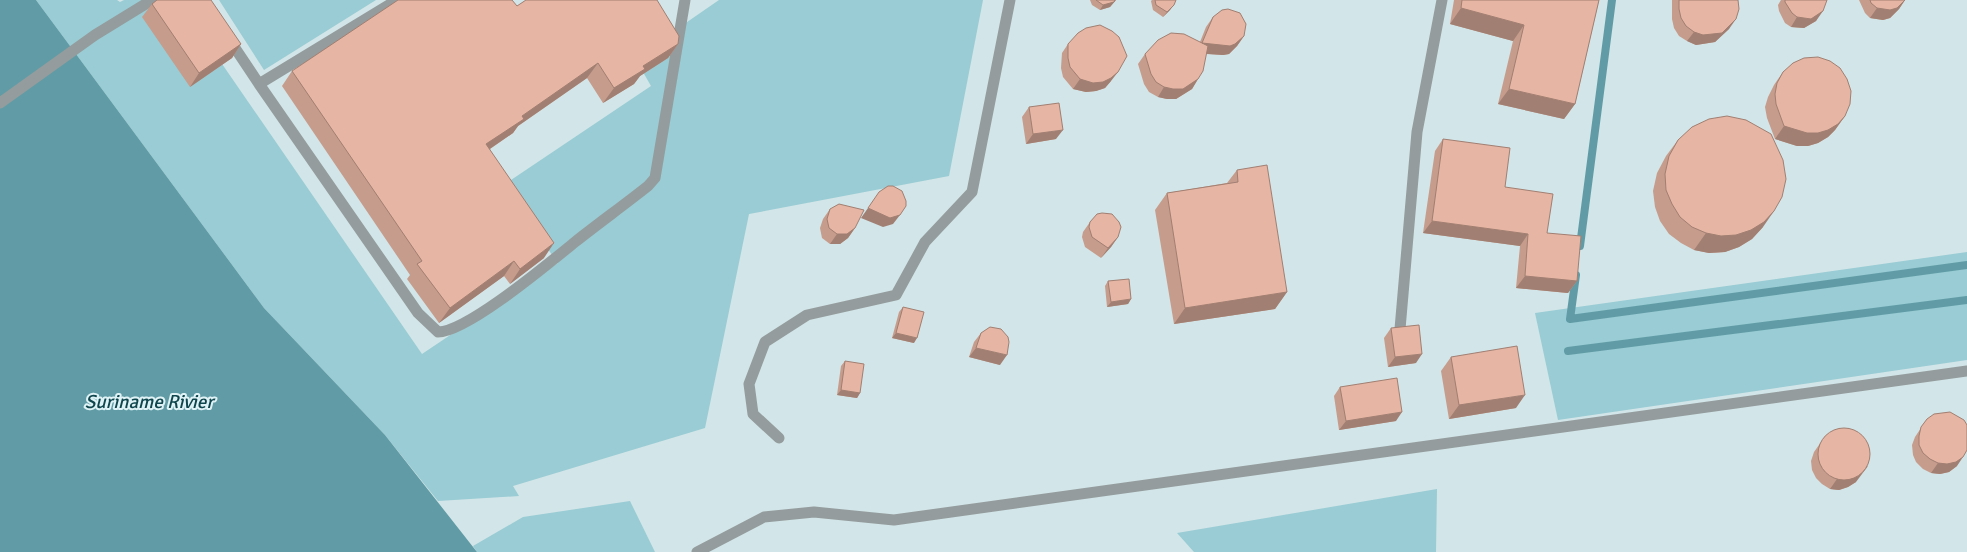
<svg xmlns="http://www.w3.org/2000/svg" width="1967" height="552" viewBox="0 0 1967 552" font-family="Signika,sans-serif">
<rect width="100%" height="100%" fill="#d2e5e8"/>
<path fill="#99ccd4" d="M36 0H117L120 2 124 0H178L422 354 558 263 502 186 651 86 635 58 719 0H983L949 176 749 214 705 428 513 486 519 496 438 501 385 435 264 308Z
M219 0H376L264 70Z
M1967 252V360L1558 420 1535 313Z
M1437 489 1436 552H1194L1177 533Z
M630 501 655 552H477L473 546 523 517Z"/>
<path fill="#619ca6" d="M0 0H36L264 308 385 435 477 552H0Z"/>
<g fill="none" stroke-linecap="round" stroke-linejoin="round">
<path stroke="#619ca6" stroke-width="8" d="M1580 246 1612 0
M1576 275 1570 319 1967 265
M1568 351 1967 300"/>
<path stroke="#949c9d" stroke-width="11" d="M229 39 259 84 397 0
M259 84 418 313 438 332C467 332 549 263 575 242 599 223 624 205 648 186L655 178 685 0
M0 103 95 35 152 0
M1400 329 1417 132 1442 0
M779 438 753 414 749 384 765 342 807 315 896 295 925 242 972 192 1010 0
M697 552 764 517 814 512 894 520 1967 371"/>
</g>
<path fill="#c69c8c" d="M1090 0H1116L1110 7 1100 10 1092 5Z
M1152 0H1176L1170 10 1163 17 1153 10 1151 1Z
M1454 0H1599L1575 104 1564 119 1498 104 1513 41 1450 24Z
M1672 0H1738L1729 29 1715 42 1696 45 1687 41 1679 36 1674 28 1672 19Z
M1781 0H1827L1816 21 1804 28 1791 27 1785 23 1779 11 1778 5Z
M1859 0H1905L1899 9 1890 18 1883 20 1870 18 1865 13Z
M152 4 241 44 232 58 190 87 142 17Z
M517 6 678 44 668 58 640 76 634 84 603 103 587 78 518 126 513 133 490 149 544 258 510 284 504 276 439 323 407 279 410 275 282 86 292 71Z
M1213 17 1244 36 1237 46 1229 54 1223 55 1206 54 1198 79 1192 89 1176 99H1167L1158 97 1149 92 1144 84 1138 64 1145 54 1200 42 1206 27Z
M1068 44 1111 81 1105 88 1096 91 1086 92 1073 89 1063 77 1061 68 1062 53Z
M1783 72 1845 116 1835 130 1828 137 1818 143 1808 146H1797L1775 139 1767 118 1765 107 1768 97 1774 85Z
M1029 107 1056 139 1026 144 1022 117Z
M1443 139 1505 187 1547 233 1577 281 1568 293 1516 288 1520 246 1423 233 1435 151Z
M1678 140 1763 227 1752 239 1739 247 1725 252 1709 253 1694 250 1681 243 1669 234 1660 221 1655 207 1653 191 1657 173 1666 156Z
M1237 170 1287 292 1275 309 1174 324 1155 210 1167 193 1227 183Z
M830 209 855 228 848 238 840 244H830L822 238 820 228 823 219Z
M1090 222 1118 237 1111 247 1101 258 1085 247 1082 237 1083 232Z
M1108 281 1131 299 1128 304 1107 307 1105 286Z
M903 307 914 343 892 338 899 312Z
M1391 328 1416 363 1388 367 1384 338Z
M981 333 1000 365 969 357 974 342Z
M1451 357 1516 408 1449 419 1441 371Z
M845 361 860 393 857 398 837 395 841 366Z
M1340 387 1396 421 1339 430 1334 396Z
M1927 419 1957 466 1949 472 1940 474 1931 473 1923 469 1916 462 1913 455 1912 445 1915 437Z
M1826 435 1856 482 1848 487 1839 490 1830 489 1822 484 1816 478 1812 470 1811 461 1814 452Z"/>
<path fill="#a17f72" d="M1116 0 1110 7 1100 10 1103 5Z
M1905 0 1899 9 1890 18 1883 20 1870 18 1877 8Z
M1174 5 1170 10 1163 17 1167 12Z
M1461 8 1524 25 1513 41 1450 24Z
M1823 11 1816 21 1804 28 1791 27 1797 17Z
M1736 19 1729 29 1715 42 1696 45 1687 41 1694 32Z
M1244 36 1237 46 1229 54 1223 55 1195 53 1202 43Z
M241 44 232 58 190 87 199 73Z
M678 44 668 58 640 76 634 84 603 103 614 88 643 66Z
M598 63 587 78 518 126 513 133 475 159 486 144 522 116Z
M1118 72 1111 81 1105 88 1096 91 1086 92 1073 89 1080 79Z
M1198 79 1192 89 1176 99H1167L1158 97 1164 87Z
M1509 89 1575 104 1564 119 1498 104Z
M1845 116 1835 130 1828 137 1818 143 1808 146H1797L1775 139 1784 126Z
M1063 130 1056 139 1026 144 1033 134Z
M868 208 900 215 893 224 883 227 861 218Z
M1774 211 1763 227 1752 239 1739 247 1725 252 1709 253 1694 250 1706 233Z
M1432 221 1528 234 1520 246 1423 233Z
M855 228 848 238 840 244H830L837 234Z
M1118 237 1111 247 1101 258 1108 248Z
M554 243 544 258 510 284 520 269Z
M514 261 504 276 439 323 450 308Z
M1525 276 1577 281 1568 293 1516 288Z
M1287 292 1275 309 1174 324 1185 308Z
M1131 299 1128 304 1107 307 1111 302Z
M896 333 917 338 914 343 892 338Z
M976 348 1007 355 1000 365 969 357Z
M1422 354 1416 363 1388 367 1395 357Z
M841 390 860 393 857 398 837 395Z
M1525 395 1516 408 1449 419 1459 405Z
M1402 412 1396 421 1339 430 1346 421Z
M1963 457 1957 466 1949 472 1940 474 1931 473 1938 463Z
M1868 466 1856 482 1848 487 1839 490 1830 489 1837 479Z"/>
<path fill="#e6b5a3" stroke="#a17f72" d="M157 0H211L241 44 199 73 152 4Z
M398 0H512L517 6 526 0H657L679 36 678 44 643 66 645 69 614 88 598 63 522 116 524 119 486 144 554 243 520 269 514 261 450 308 417 264 422 261 292 71Z
M1096 0H1115L1114 2 1103 5Z
M1155 0H1176L1174 5 1167 12 1156 5Z
M1462 0H1599L1575 104 1509 89 1524 25 1461 8Z
M1679 0H1738L1739 9 1736 19 1722 33 1703 35 1694 32 1686 26 1681 18 1679 9Z
M1785 0H1827L1823 11 1811 19 1797 17 1792 13 1785 2Z
M1870 0H1905L1897 8 1890 10 1877 8 1871 3Z
M1228 9 1240 13 1246 24 1244 36 1235 44 1230 46 1202 43 1213 17 1222 10Z
M1100 25 1112 31 1119 37 1127 56 1118 72 1111 78 1103 82 1093 83 1080 79 1070 67 1068 58V44L1078 33 1086 28Z
M1171 33 1184 34 1208 46 1203 71 1198 79 1183 89H1173L1164 87 1156 82 1151 74 1145 54 1158 40Z
M1818 57 1830 61 1840 68 1847 79 1851 91 1850 104 1845 116 1838 124 1828 130 1818 133H1807L1784 126 1776 104 1775 94 1777 83 1783 72 1793 63 1804 58Z
M1059 103 1063 130 1033 134 1029 107Z
M1727 116 1746 120 1771 134 1783 160 1786 179 1782 197 1774 211 1764 222 1751 230 1736 235 1721 236 1706 233 1692 227 1680 217 1672 204 1666 190 1665 174 1669 156 1678 140 1692 127 1709 119Z
M1443 139 1510 148 1505 187 1553 194 1547 233 1581 236 1577 281 1525 276 1528 234 1432 221Z
M1267 165 1287 292 1185 308 1167 193 1238 182 1237 170Z
M888 186H893L902 191 906 201V206L900 215 890 218 868 208 879 192Z
M839 204 864 210 855 228 847 234H837L829 228 827 219 830 209Z
M1102 213 1112 214 1119 222 1121 227 1118 237 1108 248 1092 237 1089 227 1090 222 1097 214Z
M1129 279 1131 299 1111 302 1108 281Z
M903 307 924 312 917 338 896 333Z
M1419 325 1422 354 1395 357 1391 328Z
M990 327 1001 329 1008 337 1009 342 1007 355 976 348 981 333Z
M1517 346 1525 395 1459 405 1451 357Z
M845 361 864 364 860 393 841 390Z
M1397 378 1402 412 1346 421 1340 387Z
M1950 412 1964 420 1967 425V450L1963 457 1956 462 1947 464 1938 463 1930 459 1923 453 1919 445V436L1921 427 1927 419 1934 414Z
M1818 454a26 26 0 1 1 52 0a26 26 0 1 1-52 0Z"/>
<g text-anchor="middle" dominant-baseline="central" stroke-width="4" stroke-linejoin="round" paint-order="stroke">
<g font-size="19" font-style="italic" fill="#0f464e" stroke="#dff2f5">
<text x="149" y="402">Suriname Rivier</text>
</g>
</g>
</svg>
